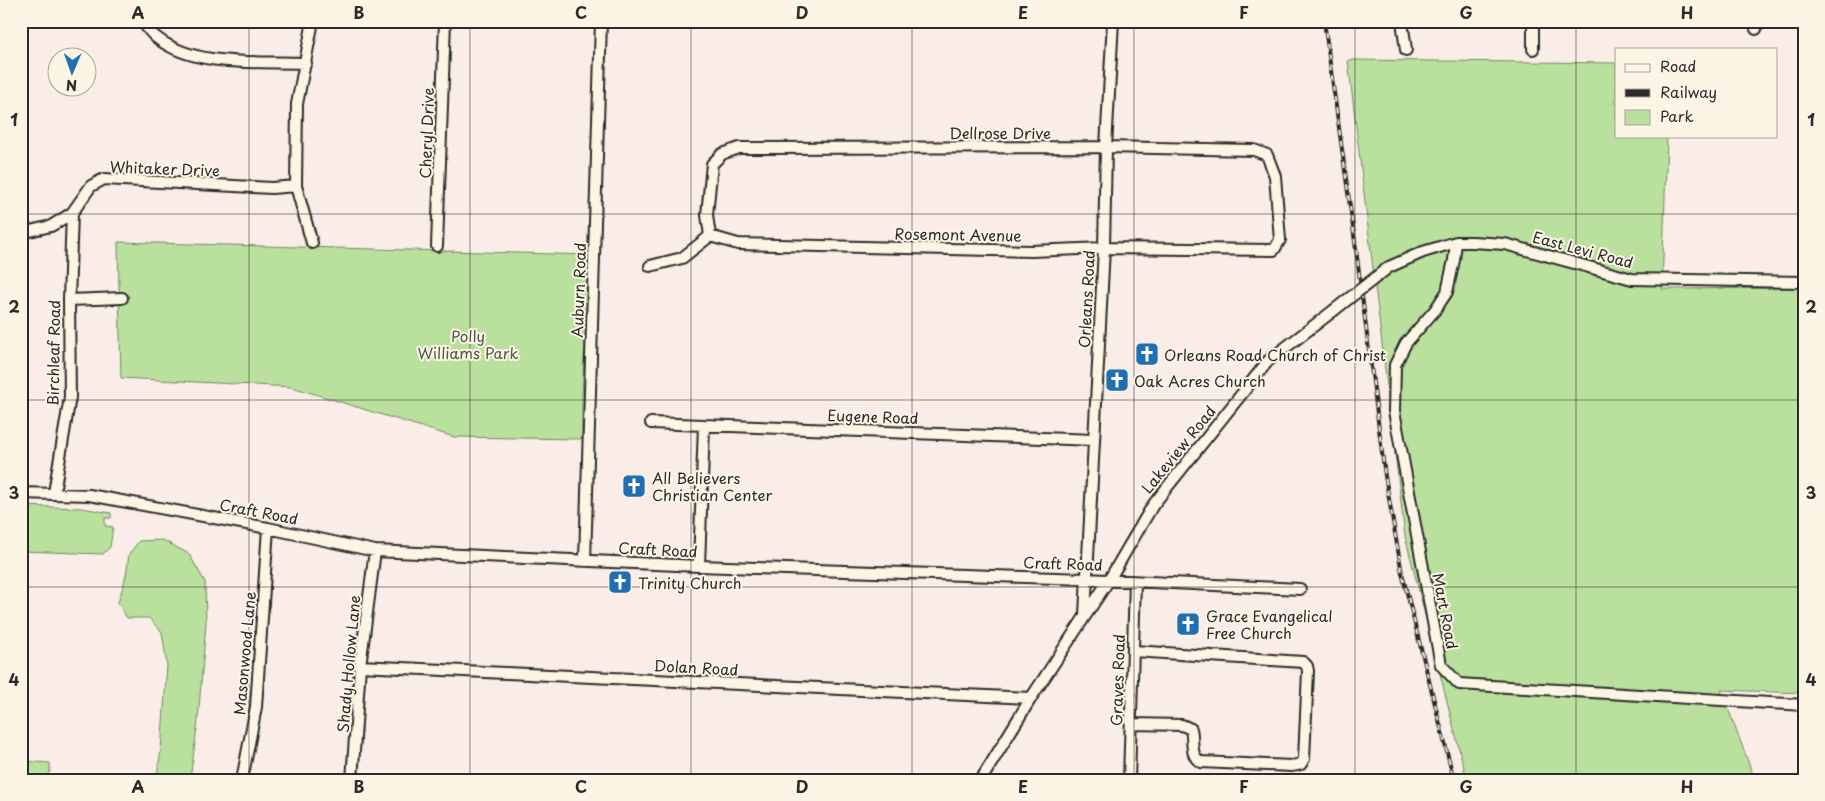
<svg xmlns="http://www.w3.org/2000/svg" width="1825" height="801" viewBox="0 0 1825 801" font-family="'Playpen Sans',sans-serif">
<rect width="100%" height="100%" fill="#faece6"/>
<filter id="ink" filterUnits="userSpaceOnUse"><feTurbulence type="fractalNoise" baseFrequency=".02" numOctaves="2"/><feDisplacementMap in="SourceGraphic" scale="10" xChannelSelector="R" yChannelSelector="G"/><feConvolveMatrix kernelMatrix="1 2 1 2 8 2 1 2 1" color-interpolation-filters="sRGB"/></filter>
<g filter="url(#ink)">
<path fill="#b9e19d" stroke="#728664" d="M1348 60 1616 63V136H1667L1662 289 1804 288V693L1721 690 1755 780H1467L1405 536Z
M118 242 590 255 582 393V439L454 437 292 387 121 378Z
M21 506 81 508 111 513V518H105V526L113 527 110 547 103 554 21 551Z
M163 540 189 554 205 582 206 623 198 720 190 780H156L161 751 167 665 162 632 149 618H127L118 603 126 576 129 554 139 541Z
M21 761 50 763V772L41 780H21Z"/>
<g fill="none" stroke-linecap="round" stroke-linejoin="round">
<g stroke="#2b2b2b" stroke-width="14">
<path id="minor" d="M142 21C147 27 151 34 157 38 195 68 260 61 306 63
M1402 21 1406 50
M1533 21V49
M1756 29V21
M21 231H30L51 226 72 213 91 186 104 179 272 188 296 186
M1456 242 1454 260 1447 292 1435 310 1406 343 1395 365 1394 411 1441 665 1459 684 1804 705
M312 243 296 186 297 104 313 21
M437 246 445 21
M650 266 682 258 710 236 738 244 1031 251 1104 248 1274 250 1280 240 1275 176 1267 155 1254 150 1106 147 739 148 722 154 712 164 707 215 710 236
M1389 267 1423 252 1456 242H1472L1505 244 1632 279 1804 282
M69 300 122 298
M651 423 1094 440
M21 493 89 495 268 528 375 551 699 566 1086 579 1300 589
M54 493 70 397 69 300 72 213
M585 561 601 21
M699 566 704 425
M1085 615 1104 248 1106 147 1113 21
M360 666 1031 698
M1131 724 1182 725 1191 729C1194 740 1189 756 1201 762L1292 766 1301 764 1304 759 1308 671 1307 666 1303 662 1134 651
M242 780 256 707 268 528
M352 780 360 666 375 551
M981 780 1031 698 1109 580 1153 505 1268 361 1333 311
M1129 780 1135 582"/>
</g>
<use href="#minor" stroke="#fcf5e5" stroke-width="10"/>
<g stroke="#2b2b2b" stroke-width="4">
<path id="rail" d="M1324 21 1356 249 1385 476 1402 573 1454 780"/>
</g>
<use href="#rail" stroke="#fcf5e5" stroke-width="2" stroke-dasharray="5.5" stroke-linecap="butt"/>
<g stroke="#2b2b2b" stroke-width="14" stroke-linecap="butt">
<path id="minor-bridge" d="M1333 311 1389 267"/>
</g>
<use href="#minor-bridge" stroke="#fcf5e5" stroke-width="10"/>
</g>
</g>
<path fill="none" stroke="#2b2b2b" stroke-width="1" stroke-opacity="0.55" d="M249 21V780M470 21V780M691 21V780M912 21V780M1134 21V780M1355 21V780M1576 21V780M21 214H1804M21 400H1804M21 587H1804"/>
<defs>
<g id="church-square" transform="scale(1.25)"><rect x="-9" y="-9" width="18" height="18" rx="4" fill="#1f6fb2" stroke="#fcf5e5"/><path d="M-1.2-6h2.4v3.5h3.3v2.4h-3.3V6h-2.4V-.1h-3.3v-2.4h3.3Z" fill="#fff"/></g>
</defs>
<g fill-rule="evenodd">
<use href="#church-square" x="1147" y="354"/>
<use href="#church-square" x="1117" y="380"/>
<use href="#church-square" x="634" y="486"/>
<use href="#church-square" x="620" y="582"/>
<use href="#church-square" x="1188" y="624"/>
</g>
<g text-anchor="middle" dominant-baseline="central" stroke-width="4" stroke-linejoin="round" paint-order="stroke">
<g font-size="15" fill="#2b2b2b" stroke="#fcf5e5">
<text x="1000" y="132">Dellrose Drive</text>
<text transform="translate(426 133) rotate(-88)">Cheryl Drive</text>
<text transform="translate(165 168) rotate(2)">Whitaker Drive</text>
<text transform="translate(958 234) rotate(1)">Rosemont Avenue</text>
<text transform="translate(1583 249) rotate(15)">East Levi Road</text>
<text transform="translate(578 290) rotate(-88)">Auburn Road</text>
<text transform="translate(1086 299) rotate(-87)">Orleans Road</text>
<text transform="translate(53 353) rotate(-89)">Birchleaf Road</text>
<text transform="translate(873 416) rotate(2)">Eugene Road</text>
<text transform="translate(1178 449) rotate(-51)">Lakeview Road</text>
<text transform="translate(259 511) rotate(11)">Craft Road</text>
<text transform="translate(658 549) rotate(3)">Craft Road</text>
<text transform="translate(1063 563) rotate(2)">Craft Road</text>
<text transform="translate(1446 611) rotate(79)">Mart Road</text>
<text transform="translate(244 653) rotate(-85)">Masonwood Lane</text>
<text transform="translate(348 664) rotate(-85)">Shady Hollow Lane</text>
<text transform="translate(696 667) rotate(3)">Dolan Road</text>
<text transform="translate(1117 680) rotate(-88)">Graves Road</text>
</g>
<g font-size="15" fill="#4e5848" stroke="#fcf5e5">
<text x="468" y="335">Polly<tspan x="468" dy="17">Williams Park</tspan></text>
</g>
<g font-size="15" fill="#2b2b2b" stroke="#fcf5e5" text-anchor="start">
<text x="1164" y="354">Orleans Road Church of Christ</text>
<text x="1134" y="380">Oak Acres Church</text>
<text x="652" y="477">All Believers<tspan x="652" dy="17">Christian Center</tspan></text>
<text x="638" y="582">Trinity Church</text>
<text x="1206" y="615">Grace Evangelical<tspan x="1206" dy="17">Free Church</tspan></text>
</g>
</g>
<rect width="1825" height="801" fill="none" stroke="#fcf5e5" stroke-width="55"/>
<rect x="1615" y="48" width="162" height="90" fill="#fcf5e5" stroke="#a8a49b"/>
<rect x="1625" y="64" width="25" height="8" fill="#fcf5e5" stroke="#a8a49b"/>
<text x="1660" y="72" font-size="15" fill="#2b2b2b">Road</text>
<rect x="1625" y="89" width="25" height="8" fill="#2b2b2b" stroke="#a8a49b"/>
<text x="1660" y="98" font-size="15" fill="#2b2b2b">Railway</text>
<rect x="1625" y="110" width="25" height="15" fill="#b9e19d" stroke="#a8a49b"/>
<text x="1660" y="122" font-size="15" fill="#2b2b2b">Park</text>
<g transform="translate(72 72) rotate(182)"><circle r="24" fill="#fcf5e5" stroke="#a8a49b"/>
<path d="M0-4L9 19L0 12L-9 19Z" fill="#1f6fb2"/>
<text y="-8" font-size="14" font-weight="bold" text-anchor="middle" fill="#2b2b2b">N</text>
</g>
<rect x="28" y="28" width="1770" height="746" fill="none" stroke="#2b2b2b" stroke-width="2"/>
<g font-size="16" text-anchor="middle" font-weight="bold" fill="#2b2b2b">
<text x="138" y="19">A</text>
<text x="359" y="19">B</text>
<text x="581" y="19">C</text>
<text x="802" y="19">D</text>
<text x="1023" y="19">E</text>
<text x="1244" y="19">F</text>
<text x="1466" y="19">G</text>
<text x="1687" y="19">H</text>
<text x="14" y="126">1</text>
<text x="1811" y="126">1</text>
<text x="14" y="313">2</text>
<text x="1811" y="313">2</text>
<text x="14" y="499">3</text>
<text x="1811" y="499">3</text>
<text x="14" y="686">4</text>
<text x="1811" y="686">4</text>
<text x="138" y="793">A</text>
<text x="359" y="793">B</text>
<text x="581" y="793">C</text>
<text x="802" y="793">D</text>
<text x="1023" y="793">E</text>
<text x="1244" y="793">F</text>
<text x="1466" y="793">G</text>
<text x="1687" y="793">H</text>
</g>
</svg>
